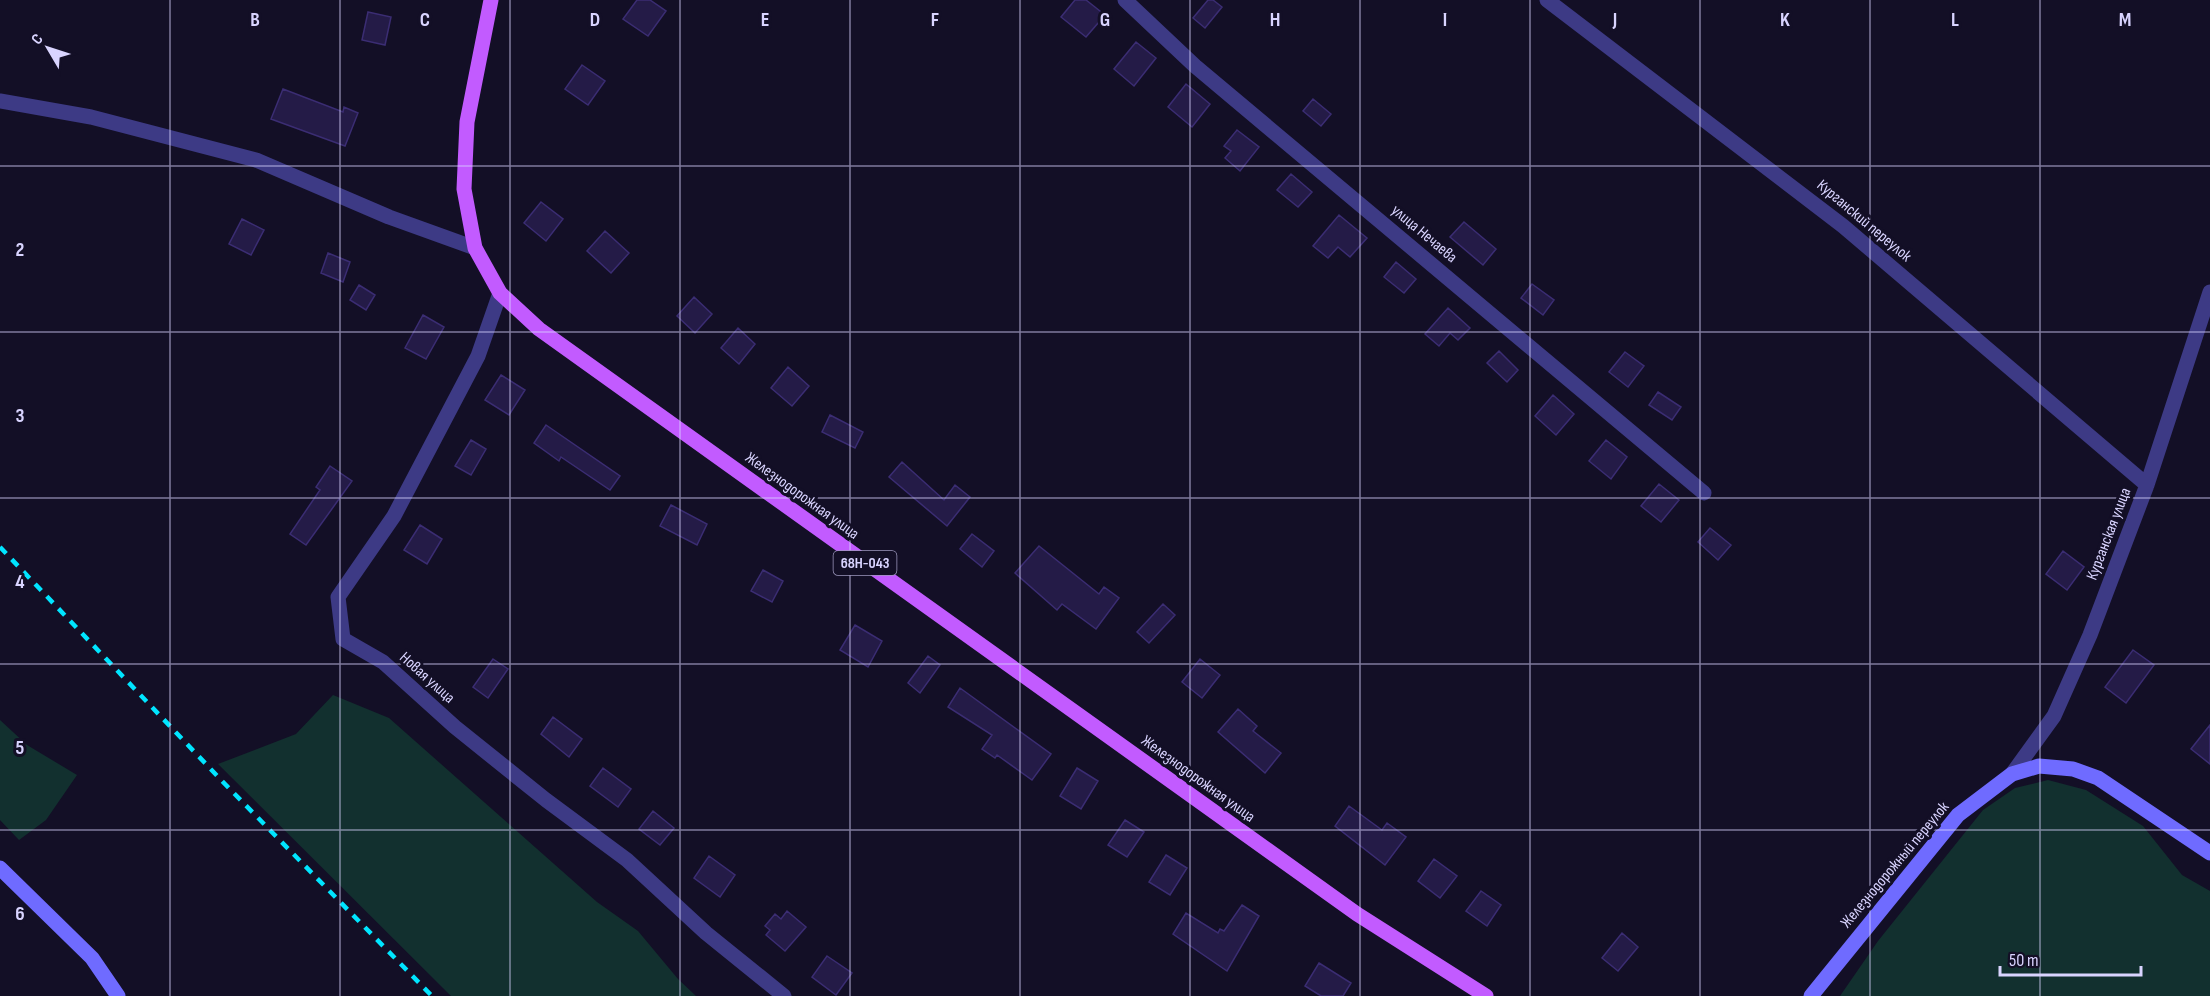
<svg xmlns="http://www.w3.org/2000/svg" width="2210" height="996" viewBox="0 0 2210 996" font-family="'Sofia Sans Condensed',sans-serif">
<rect width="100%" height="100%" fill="#130f26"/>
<path fill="#12302f" d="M333 695 389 718 597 902 638 931 678 979 696 996H451L218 764 296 734Z
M0 720 27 745 77 775 46 820 19 840 0 820Z
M2048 780 2086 790 2143 826 2182 875 2210 891V996H1840L1878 941 1983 810 2015 788Z"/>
<path fill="#241b47" stroke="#3b2d73" stroke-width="1.5" d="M637 0H650L666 11 648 36 623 19Z
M1075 0H1086L1105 15 1086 37 1061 17Z
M1208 0H1213L1222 7 1205 28 1193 18Z
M368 12 391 17 385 45 362 40Z
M1136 42 1156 58 1134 86 1114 69Z
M582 65 605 81 588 105 565 89Z
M1186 84 1210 104 1192 127 1168 107Z
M283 89 343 112 344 107 358 113 345 146 271 119Z
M1313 99 1331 114 1321 126 1303 111Z
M1237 130 1259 147 1240 171 1225 158 1231 151 1224 146Z
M1291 174 1312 192 1298 207 1277 190Z
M541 202 563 219 546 241 524 223Z
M1339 215 1367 238 1350 257 1338 247 1328 258 1313 246Z
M242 219 264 230 251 255 229 244Z
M1464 222 1496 249 1483 265 1450 237Z
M605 231 629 253 611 273 587 251Z
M328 253 350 262 343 282 321 273Z
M1396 262 1416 279 1404 293 1384 277Z
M1532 284 1554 300 1543 315 1521 298Z
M359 285 375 295 366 310 350 300Z
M694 297 712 314 695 333 677 316Z
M1448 308 1470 328 1458 340 1450 333 1439 346 1425 334Z
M423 315 444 327 426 359 405 348Z
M738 328 755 344 739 364 721 348Z
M1499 351 1518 370 1507 382 1487 363Z
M1625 352 1644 366 1628 387 1609 372Z
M788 367 809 386 792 406 771 388Z
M501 375 525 390 509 415 485 400Z
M1658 392 1681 407 1672 420 1649 405Z
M1553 395 1574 414 1556 435 1535 416Z
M830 415 863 432 855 448 822 432Z
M546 425 620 476 610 490 561 457 559 461 534 443Z
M471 440 486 449 471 475 455 466Z
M1606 440 1627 457 1611 479 1589 461Z
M902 462 944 500 955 485 970 497 947 526 889 477Z
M330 466 352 481 306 545 290 534 320 490 316 487Z
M1659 484 1679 500 1661 522 1641 506Z
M671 505 707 524 697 545 660 526Z
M420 525 442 539 427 564 404 550Z
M1710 528 1731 545 1718 560 1698 542Z
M972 534 994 551 982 567 960 549Z
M1039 546 1099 594 1104 587 1119 598 1096 629 1062 604 1057 610 1015 573Z
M2063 551 2084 567 2067 590 2046 574Z
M763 570 783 581 772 602 751 591Z
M1163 604 1175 615 1149 643 1137 632Z
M855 625 882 641 868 667 840 650Z
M2133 650 2154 665 2126 703 2105 687Z
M928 656 940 665 920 693 908 683Z
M493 659 508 669 488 698 473 687Z
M1200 659 1220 675 1202 698 1182 682Z
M960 688 1051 754 1032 780 997 755 995 758 982 749 992 735 948 707Z
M1238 709 1257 726 1253 731 1281 753 1265 773 1218 732Z
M553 717 582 739 569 757 541 734Z
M2210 725V764L2191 749Z
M603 768 631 789 618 807 590 786Z
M1077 768 1098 781 1081 809 1060 796Z
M1349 806 1382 830 1387 823 1406 837 1385 865 1335 826Z
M653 811 674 828 660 845 639 829Z
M1125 820 1144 832 1127 857 1108 845Z
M1166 855 1187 868 1170 895 1149 882Z
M709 856 735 875 720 897 694 878Z
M1434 859 1457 876 1440 898 1418 881Z
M1481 891 1501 905 1487 926 1466 911Z
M1242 905 1259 916 1227 971 1173 934 1186 913 1218 933 1220 929 1224 931Z
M787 911 806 927 785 951 766 935 770 930 765 926 775 914 781 919Z
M1622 933 1638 947 1618 971 1602 958Z
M827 956 852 973 836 995 812 977Z
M1319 963 1351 983 1343 996H1321L1305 986Z"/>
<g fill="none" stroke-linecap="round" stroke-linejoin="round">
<path stroke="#3d3a85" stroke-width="15" d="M1125 0 1195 66 1704 493
M1547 0 1843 226 2147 485
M0 101 91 117 256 160 389 217 475 248
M500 293 478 356 394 516 338 597 343 639 383 662 455 727 546 800 627 860 706 933 784 996
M2012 774 2054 716 2090 635 2147 485 2210 292"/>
<path stroke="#6f6bff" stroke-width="15" d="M0 868 92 958 118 996
M1811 996 1958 815 2012 774 2039 766 2073 769 2098 778 2210 853"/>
<path stroke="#c25bff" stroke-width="15" d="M491 0 467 122 464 189 475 248 500 293 539 329 1357 914 1486 996"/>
<path stroke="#00e5ff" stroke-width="4.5" stroke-dasharray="9 8" stroke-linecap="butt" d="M0 547 223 782 432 996"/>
</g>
<path fill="none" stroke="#d9d4ff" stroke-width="1.5" stroke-opacity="0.55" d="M170 0V996M340 0V996M510 0V996M680 0V996M850 0V996M1020 0V996M1190 0V996M1360 0V996M1530 0V996M1700 0V996M1870 0V996M2040 0V996M0 166H2210M0 332H2210M0 498H2210M0 664H2210M0 830H2210"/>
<g text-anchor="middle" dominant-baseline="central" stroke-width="6" stroke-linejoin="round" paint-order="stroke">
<rect fill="#130f26" stroke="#9e99be" stroke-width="1.5" x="833.5" y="551" width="63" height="24" rx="4.5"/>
<g font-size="15" font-weight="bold" fill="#d9d4ff">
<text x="865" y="563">68Н-043</text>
</g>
<g font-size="16" fill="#d9d4ff" stroke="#130f26">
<text transform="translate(1864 221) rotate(40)">Курганский переулок</text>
<text transform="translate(1424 234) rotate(40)">улица Нечаева</text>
<text transform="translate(802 496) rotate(36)">Железнодорожная улица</text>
<text transform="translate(2109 534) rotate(-69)">Курганская улица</text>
<text transform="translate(427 678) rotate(42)">Новая улица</text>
<text transform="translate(1198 779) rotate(36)">Железнодорожная улица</text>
<text transform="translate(1895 865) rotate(-50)">Железнодорожный переулок</text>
</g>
</g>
<g font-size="20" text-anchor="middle" font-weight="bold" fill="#d9d4ff" stroke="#130f26" stroke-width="6" stroke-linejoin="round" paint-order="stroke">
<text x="255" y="26">B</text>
<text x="425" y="26">C</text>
<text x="595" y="26">D</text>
<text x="765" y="26">E</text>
<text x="935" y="26">F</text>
<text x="1105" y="26">G</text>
<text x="1275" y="26">H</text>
<text x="1445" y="26">I</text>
<text x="1615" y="26">J</text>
<text x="1785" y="26">K</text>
<text x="1955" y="26">L</text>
<text x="2125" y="26">M</text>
<text x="20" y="256">2</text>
<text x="20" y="422">3</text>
<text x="20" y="588">4</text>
<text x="20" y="754">5</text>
<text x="20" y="920">6</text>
</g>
<g transform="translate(48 48) rotate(309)" stroke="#130f26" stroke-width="4.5" paint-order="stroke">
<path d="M0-4.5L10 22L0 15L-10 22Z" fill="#d9d4ff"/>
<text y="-9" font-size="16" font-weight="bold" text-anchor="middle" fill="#d9d4ff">С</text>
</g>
<path d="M2000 966v9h141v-9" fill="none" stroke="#d9d4ff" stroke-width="3"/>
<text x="2009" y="966" font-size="18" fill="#d9d4ff" stroke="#130f26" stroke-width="4.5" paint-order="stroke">50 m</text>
</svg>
